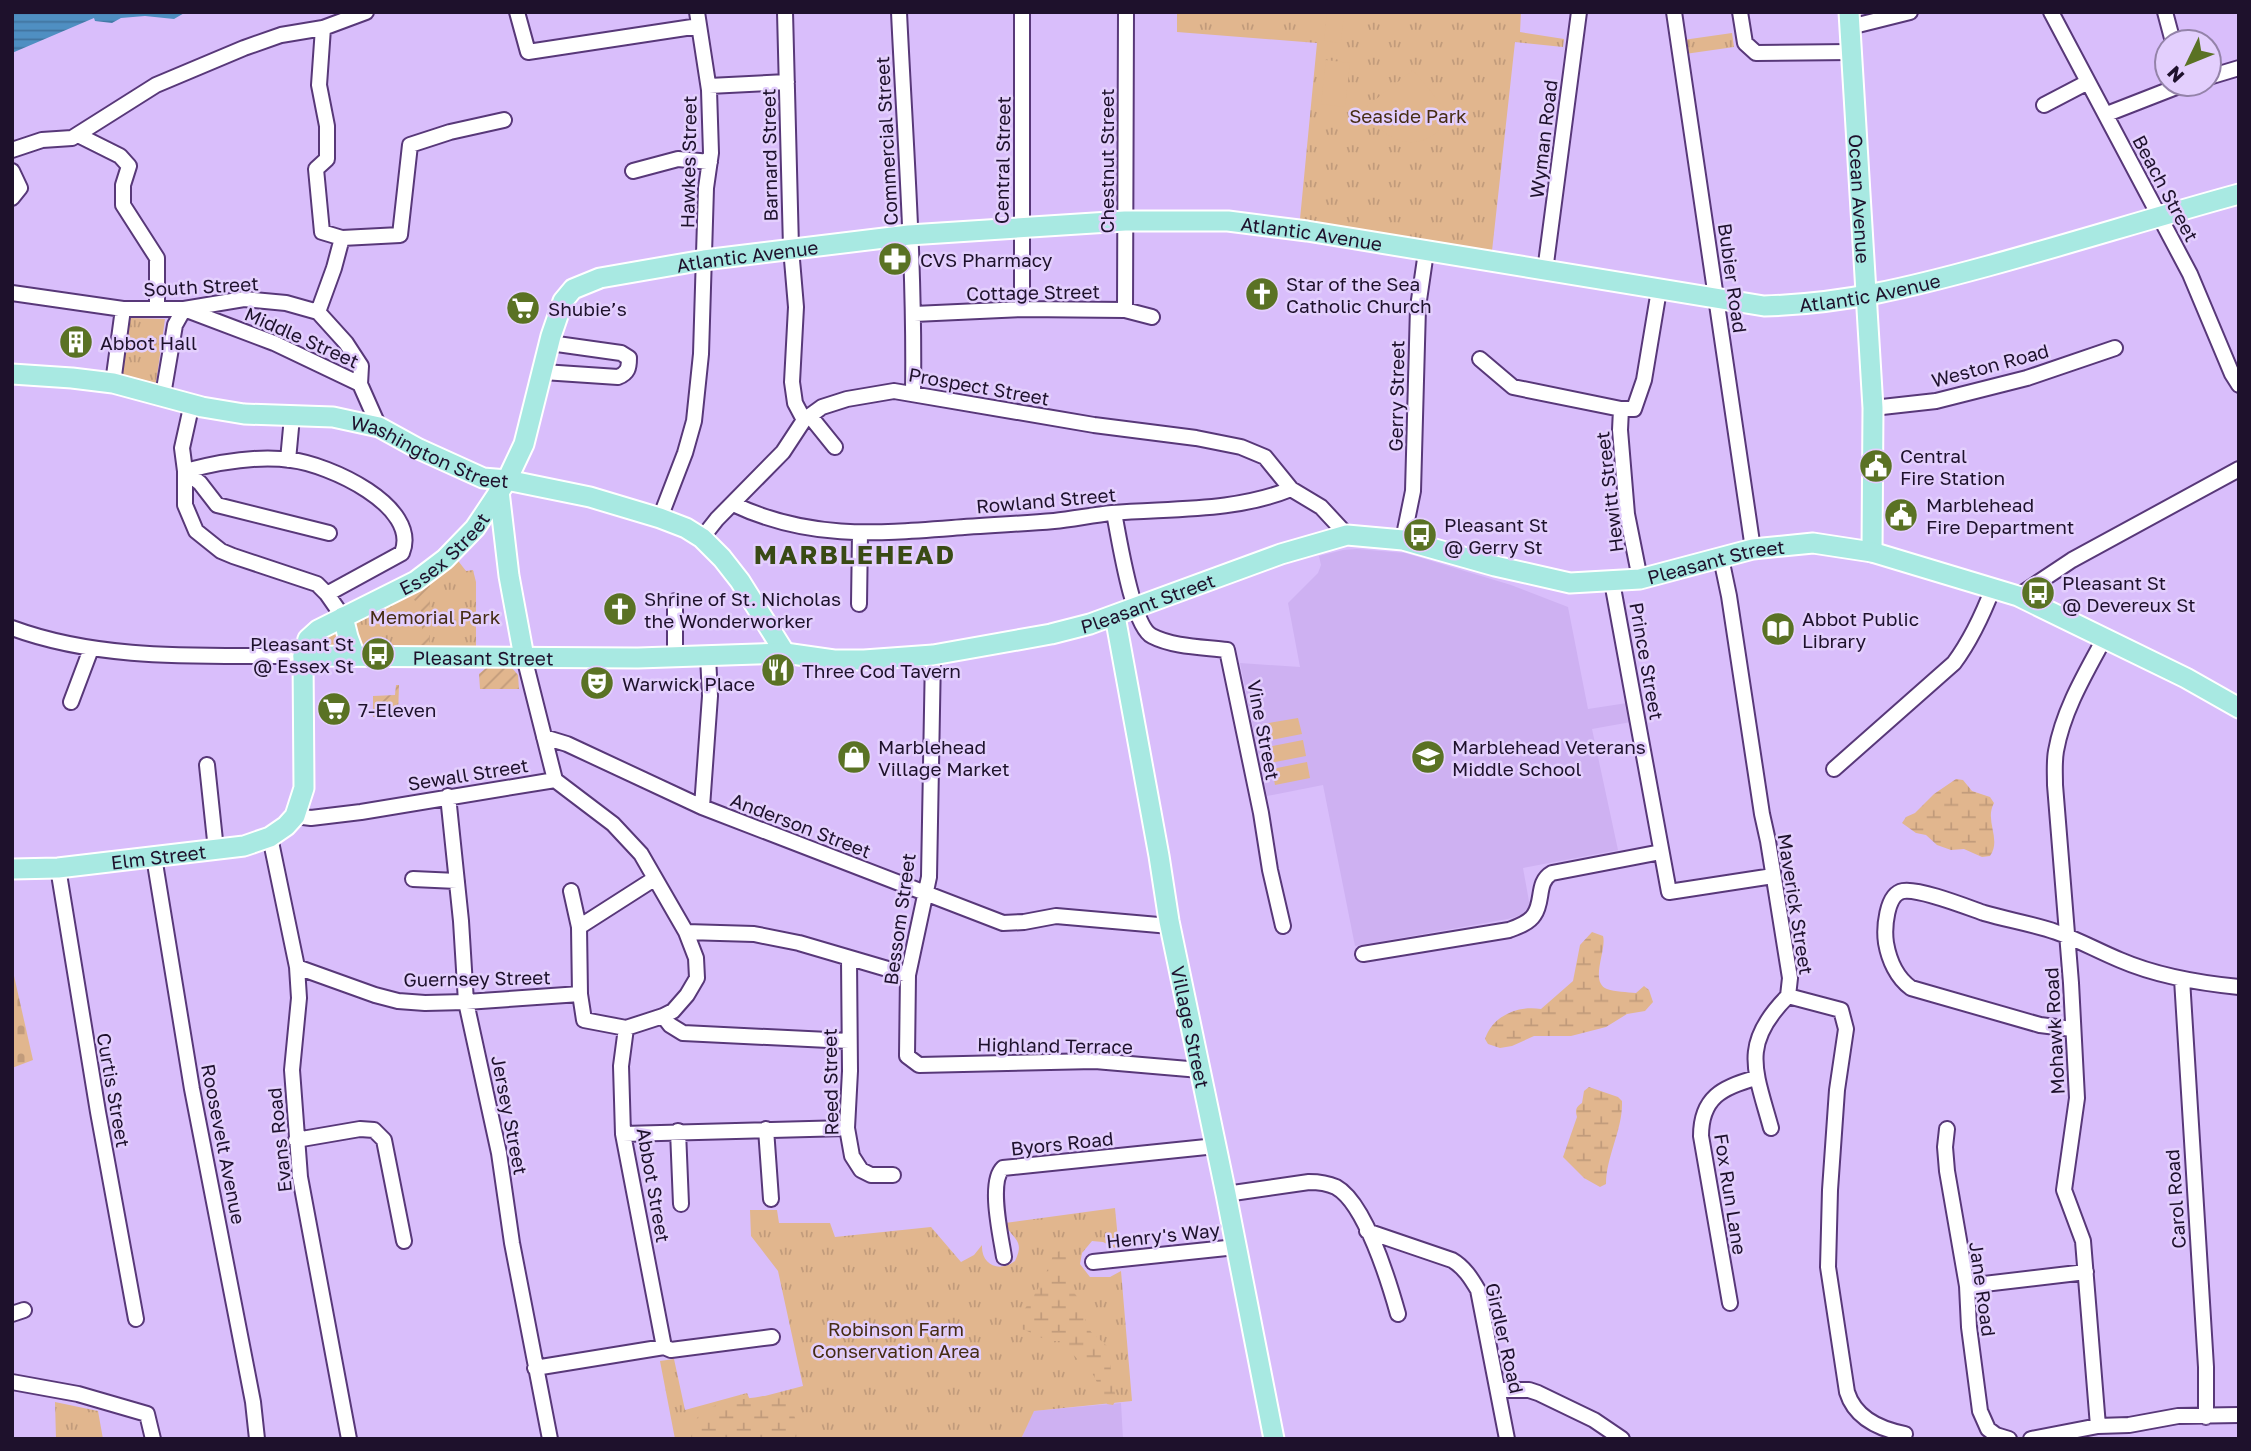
<svg xmlns="http://www.w3.org/2000/svg" width="2251" height="1451" viewBox="0 0 2251 1451" font-family="'Golos Text',sans-serif">
<defs>
<pattern id="grass-tufts" width="24" height="20" patternUnits="userSpaceOnUse" patternTransform="scale(1.75)"><rect width="24" height="20" fill="#e1b68e"/><path d="M3 7l-1-3M5 7V3M7 7l1-3M15 17l-1-3M17 17v-4M19 17l1-3" fill="none" stroke="#c19b7b"/></pattern>
<pattern id="wetland-marsh" width="20" height="14" patternUnits="userSpaceOnUse" patternTransform="scale(1.75)"><rect width="20" height="14" fill="#e1b68e"/><path d="M1 5h8M5 5V1M11 12h8M15 12V8" fill="none" stroke="#c19b7b"/></pattern>
<pattern id="cemetery-stones" width="16" height="16" patternUnits="userSpaceOnUse" patternTransform="scale(1.75)"><rect width="16" height="16" fill="#e1b68e"/><path d="M2 7V4a2 2 0 0 1 4 0v3zM10 15v-3a2 2 0 0 1 4 0v3z" fill="#c19b7b"/></pattern>
<pattern id="garden-furrows" width="10" height="10" patternUnits="userSpaceOnUse" patternTransform="scale(1.75)"><rect width="10" height="10" fill="#e1b68e"/><path d="M-1 1l2-2M0 10L10 0M9 11l2-2" fill="none" stroke="#c19b7b"/></pattern>
<pattern id="water-rules" width="6" height="5" patternUnits="userSpaceOnUse" patternTransform="scale(1.75)"><rect width="6" height="5" fill="#4f8fc2"/><path d="M0 2.5h6" fill="none" stroke="#41739e"/></pattern>
</defs>
<rect width="100%" height="100%" fill="#d9befb"/>
<path fill="#ceb1f2" d="M1357 549 1405 553 1511 585 1568 607 1588 709 1627 703 1631 722 1592 729 1618 850 1523 868 1530 907 1525 914 1508 919 1355 946 1323 785 1267 796 1240 663 1300 667 1288 603 1318 573 1321 565 1319 556 1343 550Z
M1121 1403 1123 1439H1021L1033 1411Z"/>
<path fill="url(#grass-tufts)" d="M1177 12H1521L1520 32 1564 39 1563 47 1515 42 1492 251 1300 219 1317 43 1177 32Z
M1732 33 1734 47 1685 54 1683 40Z
M129 318 165 319 156 383 122 375Z
M452 553 466 571 473 570 476 582V657L406 656 305 646Z
M1115 1208 1119 1250 1103 1242 1092 1241 1082 1253 1080 1264 1090 1277H1110L1121 1271 1132 1401 1034 1411 1021 1439H675L660 1361 674 1359 685 1410 747 1393 750 1400 803 1386 778 1271 751 1236 750 1210H777L779 1223H830L835 1237 931 1227 961 1262 974 1255 982 1245C981 1265 999 1273 1015 1261 1026 1239 1011 1239 1005 1223Z
M55 1402 98 1411 103 1439H56Z"/>
<path fill="url(#wetland-marsh)" d="M1956 779 1963 780 1972 791 1990 797 1994 803C1984 821 2002 839 1990 856L1982 857 1964 849 1951 850 1937 845 1926 835 1916 833 1902 823 1906 817 1915 813 1934 794Z
M1592 932 1603 936C1607 950 1589 982 1607 989 1615 992 1627 992 1636 993L1644 986 1649 990 1653 1002 1645 1011 1627 1014 1606 1027 1571 1036H1534L1512 1046 1500 1048 1488 1044 1485 1039C1493 1015 1519 1005 1541 1009L1573 981 1580 945Z
M1589 1087 1618 1097 1622 1101C1623 1130 1606 1156 1606 1184L1600 1187 1584 1178 1563 1157 1577 1117C1575 1110 1576 1107 1582 1103L1584 1091Z
M1065 1249 1069 1280 1075 1294 1083 1304V1315L1091 1332 1107 1346 1116 1400 1113 1405 1107 1404 1094 1376 1060 1341H1048L1025 1330 1009 1327C1030 1306 1044 1281 1054 1253Z
M763 1396H782C793 1409 799 1421 796 1439H691C692 1434 692 1426 695 1422 704 1401 744 1400 763 1396Z"/>
<path fill="url(#cemetery-stones)" d="M12 967 33 1060 12 1068Z"/>
<path fill="url(#garden-furrows)" d="M430 585 429 645H421C421 627 428 607 410 597Z
M486 668H512L518 675 519 689H480L479 674Z
M396 685H399L398 716 373 717V696L395 695Z"/>
<path fill="#e1b68e" d="M1327 12H1344L1341 43 1324 41Z
M1326 60 1350 63 1345 107 1321 104Z
M1413 70 1451 116C1426 156 1384 148 1366 107Z
M1298 718 1302 734 1266 741 1263 724Z
M1303 740 1306 756 1270 763 1267 747Z
M1307 762 1310 778 1275 785 1272 769Z"/>
<path fill="url(#water-rules)" d="M12 12H186L174 19 145 16 121 18 112 23 95 21 94 18 12 53Z"/>
<g fill="none" stroke-linecap="round" stroke-linejoin="round">
<g stroke="#583879" stroke-width="18">
<path id="minor" d="M517 12 528 52 699 26
M785 12 791 248 796 307 792 382 795 403 804 420
M899 12C905 139 915 266 913 394
M1022 12V309
M1674 12 1753 549
M1740 12 1745 43 1756 53 1851 52
M2051 12 2190 274 2232 374 2239 385
M2165 12 2173 42
M1850 27 1910 12
M2209 77 2239 68
M709 86 787 82
M2044 105 2088 82
M2107 114 2184 84
M78 135 120 156 129 166 123 185V205L157 258V309
M12 150 42 140 72 138 156 85 244 48 281 35 323 28 366 12
M12 171 20 188 12 198
M633 171 678 159 710 162
M342 238 400 235 410 145 450 132 504 120
M1545 271 1579 12
M12 293 123 309H184L244 299 286 303 318 312 346 343 361 366 360 384
M1125 310 1126 12
M318 312 334 268 342 238 322 232 316 169 327 159V126L319 85 323 28
M914 314 1022 309 1125 310 1152 317
M1480 359 1513 387 1621 409H1634L1644 380 1659 290
M543 372 618 377C628 373 629 368 629 358L621 353 550 343
M113 383 123 309
M163 395 175 325 184 309 274 343 360 384 379 427
M192 403 182 448 185 471V505L196 531 221 551 233 556 317 584 327 594 343 617
M1873 408 1936 401 2027 378 2115 348
M1621 409 1620 430 1627 514 1640 579
M810 416 835 447
M288 460 292 417
M185 471C219 462 256 455 291 460 328 464 421 506 402 553L327 594
M185 471 200 483 217 505 329 533
M733 504C807 539 873 534 952 528 986 525 1020 524 1054 521 1073 519 1093 515 1112 513 1172 508 1234 512 1291 489L1321 507 1347 535
M1114 513C1119 537 1132 626 1152 636 1173 647 1203 647 1227 650L1261 813 1270 870 1283 926
M660 518 685 453 694 421 701 354 706 188 711 153 709 90 697 12
M702 538 717 519 783 452 804 420 822 407 847 399 894 391 1094 425 1196 438 1241 447 1265 457 1291 489
M1403 540 1413 491 1418 307 1426 252
M1721 558 1729 596 1762 814 1768 841 1790 978 1788 996 1841 1010 1846 1029 1837 1090 1830 1190 1828 1267 1847 1392C1855 1418 1879 1429 1905 1434
M1612 582 1669 892 1773 876
M2018 596 2072 560 2239 469
M859 604 860 533
M12 628C104 662 206 655 303 656
M933 655 929 877 908 975 907 1056 919 1065 1095 1061 1200 1070
M524 657 555 780
M675 657V601
M71 702 91 649
M544 737 567 744 702 807 1003 923 1024 922 1056 916 1170 926
M207 765 216 850
M1834 769 1954 663C1971 640 1983 614 1993 588
M448 796 461 921 466 1002 499 1153 512 1243 550 1439
M702 807 710 696 708 656
M295 816 311 818 361 812 555 780 613 824 641 854 686 932 696 958 697 978 687 995 673 1011 663 1016 626 1028 584 1020 580 994 579 927 654 879
M270 837 297 967 299 998 292 1070 300 1177 349 1439
M154 857 192 1089 253 1402 257 1439
M58 868 98 1112 136 1319
M413 879 457 881
M571 891 579 927
M686 932 754 934 799 943 908 975
M1363 954 1509 930C1517 927 1529 923 1534 915 1544 901 1536 882 1552 873L1661 852
M849 959 850 1071 847 1128 852 1156 861 1170 871 1175H893
M297 967 375 995 398 1001 425 1003 466 1002 580 994
M2182 979 2206 1367V1417
M663 1016 670 1025 683 1033 849 1041
M626 1028 621 1066 623 1134 664 1347
M2072 1029 2040 1025 1911 988C1897 978 1889 960 1886 943 1884 929 1886 894 1903 891 1919 888 1967 907 1984 913 2008 920 2033 924 2056 932 2079 940 2098 951 2120 960 2157 976 2198 983 2239 987
M1771 1128C1755 1070 1740 1044 1788 996
M766 1129 771 1199
M1947 1129 1945 1147 1947 1171 1967 1286 1969 1327 1980 1411 1988 1429 1996 1435 2009 1439
M678 1131 681 1204
M623 1134 847 1128
M296 1140 360 1129 374 1130 384 1140 404 1241
M1226 1194 1309 1182C1318 1182 1327 1183 1336 1187 1365 1203 1389 1282 1398 1314
M1367 1231 1452 1260C1464 1267 1471 1278 1478 1290L1507 1439
M1004 1257C1001 1237 988 1182 1003 1168L1216 1146
M1093 1262 1236 1247
M1967 1286 2086 1272
M1730 1303 1701 1136C1701 1098 1722 1087 1756 1078
M12 1314 24 1310
M535 1368 664 1347 671 1350 772 1337
M12 1382 78 1394 147 1414 153 1439
M1499 1390H1529L1538 1393 1594 1420 1622 1439
M2098 1426 2083 1241 2064 1190 2077 1098 2071 983 2055 785C2055 774 2054 762 2056 751 2063 711 2085 674 2104 639
M2031 1439 2098 1426 2129 1425 2178 1416 2239 1415"/>
</g>
<g stroke="#fff" stroke-width="23">
<g id="major">
<path id="s1" d="M1849 12 1873 408 1872 552"/>
<path id="s2" d="M12 374 72 378 113 383 202 407 244 414 333 417 379 427 419 449 483 478 507 480 590 497 660 518 686 528 702 538 722 558 740 581 785 653"/>
<path d="M499 491 509 576 524 657"/>
<path id="s3" d="M1115 616 1159 856 1169 921 1226 1194 1274 1439"/>
<path d="M343 617 348 637 355 656"/>
<path id="s4" d="M303 656 638 658 785 653 834 660H864L933 655 1051 634 1090 624 1281 554 1347 535 1403 540 1495 566 1570 583 1640 579 1753 549 1813 543 1872 552 2018 596 2186 678 2239 708"/>
<path id="s5" d="M12 869 58 868 244 846 270 837 286 826 295 816 304 788 303 656 308 639 318 630 416 581 445 559 475 528 507 480 524 444 551 336 563 301 573 289 600 278 704 260 909 235 1125 221H1228L1307 231 1764 306C1844 304 1911 287 1988 266 2072 243 2155 217 2239 194"/>
</g>
</g>
<use href="#minor" stroke="#fff" stroke-width="14"/>
<use href="#major" stroke="#a8e9e2" stroke-width="19"/>
</g>
<defs>
<g id="pharmacy-disc" transform="scale(1.75)"><circle r="9.5" fill="#5a7224" stroke="#e3cffd"/><path d="M-2-6h4v4h4v4h-4v4h-4v-4h-4v-4h4Z" fill="#fff"/></g>
<g id="church-disc" transform="scale(1.75)"><circle r="9.5" fill="#5a7224" stroke="#e3cffd"/><path d="M-1.2-6h2.4v3.5h3.3v2.4h-3.3V6h-2.4V-.1h-3.3v-2.4h3.3Z" fill="#fff"/></g>
<g id="supermarket-disc" transform="scale(1.75)"><circle r="9.5" fill="#5a7224" stroke="#e3cffd"/><path d="M-6-5.5h2.5l.6 2H6L4.5 2H-2.5L-4.4-4H-6ZM-1.5 3.2a1.3 1.3 0 1 0 .1 0ZM3 3.2a1.3 1.3 0 1 0 .1 0Z" fill="#fff"/></g>
<g id="building-disc" transform="scale(1.75)"><circle r="9.5" fill="#5a7224" stroke="#e3cffd"/><path d="M-4-6H4V6H1V3H-1V6H-4ZM-2.5-4.3h1.7v1.8h-1.7ZM.8-4.3h1.7v1.8H.8ZM-2.5-1h1.7V.8h-1.7ZM.8-1h1.7V.8H.8Z" fill="#fff"/></g>
<g id="civic-disc" transform="scale(1.75)"><circle r="9.5" fill="#5a7224" stroke="#e3cffd"/><path d="M-.6-6.5H3V-4.5H.6V-3L4-1V1h2V6H-6V1h2V-1L-.6-3ZM-1.2 2.5V6h2.4V2.5Z" fill="#fff"/></g>
<g id="bus-disc" transform="scale(1.75)"><circle r="9.5" fill="#5a7224" stroke="#e3cffd"/><path d="M-5-6H5V4H4V6H2V4H-2V6H-4V4H-5ZM-3.5-4V0h7V-4ZM-3.5 1.2v1.5H-2V1.2ZM2 1.2v1.5H3.5V1.2Z" fill="#fff"/></g>
<g id="library-disc" transform="scale(1.75)"><circle r="9.5" fill="#5a7224" stroke="#e3cffd"/><path d="M-6-4Q-3-5.5-.7-3.5V5Q-3 3-6 4ZM6-4Q3-5.5 .7-3.5V5Q3 3 6 4Z" fill="#fff"/></g>
<g id="restaurant-disc" transform="scale(1.75)"><circle r="9.5" fill="#5a7224" stroke="#e3cffd"/><path d="M-5-6h1v4h1v-4h1v4h1v-4h1v5L-1.5 .5V6h-2V.5L-5-1ZM5-6V6H3V1.5H1.5Q1.5-4 5-6Z" fill="#fff"/></g>
<g id="theatre-disc" transform="scale(1.75)"><circle r="9.5" fill="#5a7224" stroke="#e3cffd"/><path d="M-5-5.5Q0-4 5-5.5V0Q5 5 0 6Q-5 5-5 0ZM-3.3-2.5H-1v1.5H-3.3ZM1-2.5H3.3v1.5H1ZM-2.8 1Q0 5.5 2.8 1Z" fill="#fff"/></g>
<g id="shop-disc" transform="scale(1.75)"><circle r="9.5" fill="#5a7224" stroke="#e3cffd"/><path d="M-5-2.5h2.3a2.7 3.5 0 0 1 5.4 0H5L5.5 6h-11ZM-1.5-2.5h3a1.5 2.3 0 0 0-3 0Z" fill="#fff"/></g>
<g id="school-disc" transform="scale(1.75)"><circle r="9.5" fill="#5a7224" stroke="#e3cffd"/><path d="M0-5L7-2L0 1L-7-2ZM-4 1L0 2.5L4 1V4Q0 6-4 4Z" fill="#fff"/></g>
</defs>
<g fill-rule="evenodd">
<use href="#pharmacy-disc" x="895" y="259"/>
<use href="#church-disc" x="1262" y="294"/>
<use href="#supermarket-disc" x="523" y="308"/>
<use href="#building-disc" x="76" y="342"/>
<use href="#civic-disc" x="1876" y="466"/>
<use href="#civic-disc" x="1901" y="515"/>
<use href="#bus-disc" x="1420" y="535"/>
<use href="#bus-disc" x="2038" y="593"/>
<use href="#church-disc" x="620" y="609"/>
<use href="#library-disc" x="1778" y="629"/>
<use href="#bus-disc" x="378" y="654"/>
<use href="#restaurant-disc" x="778" y="670"/>
<use href="#theatre-disc" x="597" y="683"/>
<use href="#supermarket-disc" x="334" y="709"/>
<use href="#shop-disc" x="854" y="757"/>
<use href="#school-disc" x="1428" y="757"/>
</g>
<g text-anchor="middle" dominant-baseline="central" stroke-width="5" stroke-linejoin="round" paint-order="stroke">
<g font-size="19" fill="#452c13" stroke="#e3cffd">
<text x="1408" y="115">Seaside Park</text>
<text x="435" y="616">Memorial Park</text>
<text x="896" y="1328">Robinson Farm<tspan x="896" dy="22">Conservation Area</tspan></text>
</g>
<g font-size="19" fill="#1e112c" stroke="#e3cffd">
<text transform="translate(1543 139) rotate(-83)">Wyman Road</text>
<text transform="translate(886 141) rotate(-93)">Commercial Street</text>
<text transform="translate(769 155) rotate(-91)">Barnard Street</text>
<text transform="translate(1002 160) rotate(-89)">Central Street</text>
<text transform="translate(1106 161) rotate(-90)">Chestnut Street</text>
<text transform="translate(688 162) rotate(-89)">Hawkes Street</text>
<text transform="translate(2166 188) rotate(62)">Beach Street</text>
<text stroke="none"><textPath href="#s1" startOffset="187">Ocean Avenue</textPath></text>
<text stroke="none"><textPath href="#s5" startOffset="1682">Atlantic Avenue</textPath></text>
<text stroke="none"><textPath href="#s5" startOffset="1115">Atlantic Avenue</textPath></text>
<text transform="translate(1733 278) rotate(82)">Bubier Road</text>
<text transform="translate(201 286) rotate(-3)">South Street</text>
<text stroke="none"><textPath href="#s5" startOffset="2247">Atlantic Avenue</textPath></text>
<text transform="translate(1033 292) rotate(-1)">Cottage Street</text>
<text transform="translate(302 337) rotate(24)">Middle Street</text>
<text transform="translate(1990 365) rotate(-15)">Weston Road</text>
<text transform="translate(979 386) rotate(10)">Prospect Street</text>
<text transform="translate(1396 396) rotate(-89)">Gerry Street</text>
<text stroke="none"><textPath href="#s2" startOffset="429">Washington Street</textPath></text>
<text transform="translate(1609 492) rotate(-97)">Hewitt Street</text>
<text transform="translate(1046 500) rotate(-5)">Rowland Street</text>
<text stroke="none"><textPath href="#s5" startOffset="635">Essex Street</textPath></text>
<text stroke="none"><textPath href="#s4" startOffset="1440">Pleasant Street</textPath></text>
<text stroke="none"><textPath href="#s4" startOffset="852">Pleasant Street</textPath></text>
<text stroke="none"><textPath href="#s4" startOffset="180">Pleasant Street</textPath></text>
<text transform="translate(1647 661) rotate(80)">Prince Street</text>
<text transform="translate(1264 730) rotate(79)">Vine Street</text>
<text transform="translate(468 774) rotate(-9)">Sewall Street</text>
<text transform="translate(801 825) rotate(21)">Anderson Street</text>
<text stroke="none"><textPath href="#s5" startOffset="147">Elm Street</textPath></text>
<text transform="translate(1796 904) rotate(81)">Maverick Street</text>
<text transform="translate(899 919) rotate(-82)">Bessom Street</text>
<text transform="translate(477 978) rotate(-1)">Guernsey Street</text>
<text stroke="none"><textPath href="#s3" startOffset="418">Village Street</textPath></text>
<text transform="translate(2054 1031) rotate(-93)">Mohawk Road</text>
<text transform="translate(1055 1045) rotate(1)">Highland Terrace</text>
<text transform="translate(830 1082) rotate(-91)">Reed Street</text>
<text transform="translate(114 1090) rotate(80)">Curtis Street</text>
<text transform="translate(510 1115) rotate(79)">Jersey Street</text>
<text transform="translate(279 1140) rotate(-96)">Evans Road</text>
<text transform="translate(1062 1143) rotate(-6)">Byors Road</text>
<text transform="translate(224 1144) rotate(79)">Roosevelt Avenue</text>
<text transform="translate(654 1185) rotate(80)">Abbot Street</text>
<text transform="translate(1731 1194) rotate(81)">Fox Run Lane</text>
<text transform="translate(2175 1199) rotate(-94)">Carol Road</text>
<text transform="translate(1163 1235) rotate(-6)">Henry's Way</text>
<text transform="translate(1983 1289) rotate(82)">Jane Road</text>
<text transform="translate(1505 1338) rotate(77)">Girdler Road</text>
</g>
<g font-size="19" fill="#1e112c" stroke="#e3cffd" text-anchor="start">
<text x="920" y="259">CVS Pharmacy</text>
<text x="1286" y="283">Star of the Sea<tspan x="1286" dy="22">Catholic Church</tspan></text>
<text x="548" y="308">Shubie’s</text>
<text x="100" y="342">Abbot Hall</text>
<text x="1900" y="455">Central<tspan x="1900" dy="22">Fire Station</tspan></text>
<text x="1926" y="504">Marblehead<tspan x="1926" dy="22">Fire Department</tspan></text>
<text x="1444" y="524">Pleasant St<tspan x="1444" dy="22">@ Gerry St</tspan></text>
<text x="2062" y="582">Pleasant St<tspan x="2062" dy="22">@ Devereux St</tspan></text>
<text x="644" y="598">Shrine of St. Nicholas<tspan x="644" dy="22">the Wonderworker</tspan></text>
<text x="1802" y="618">Abbot Public<tspan x="1802" dy="22">Library</tspan></text>
<text x="354" y="643" text-anchor="end">Pleasant St<tspan x="354" dy="22">@ Essex St</tspan></text>
<text x="802" y="670">Three Cod Tavern</text>
<text x="622" y="683">Warwick Place</text>
<text x="358" y="709">7-Eleven</text>
<text x="878" y="746">Marblehead<tspan x="878" dy="22">Village Market</tspan></text>
<text x="1452" y="746">Marblehead Veterans<tspan x="1452" dy="22">Middle School</tspan></text>
</g>
<g font-size="26" font-weight="bold" letter-spacing="2" fill="#394a14" stroke="#e3cffd">
<text x="855" y="554">MARBLEHEAD</text>
</g>
</g>
<rect width="2251" height="1451" fill="none" stroke="#1e112c" stroke-width="28"/>
<g transform="translate(2188 63) rotate(227)"><circle r="33" fill="#e3cffd" stroke="#9483a9" stroke-width="2"/>
<path d="M0-5L12 26L0 18L-12 26Z" fill="#5a7224"/>
<text y="-10" font-size="19" font-weight="bold" text-anchor="middle" fill="#1e112c">N</text>
</g>
</svg>
